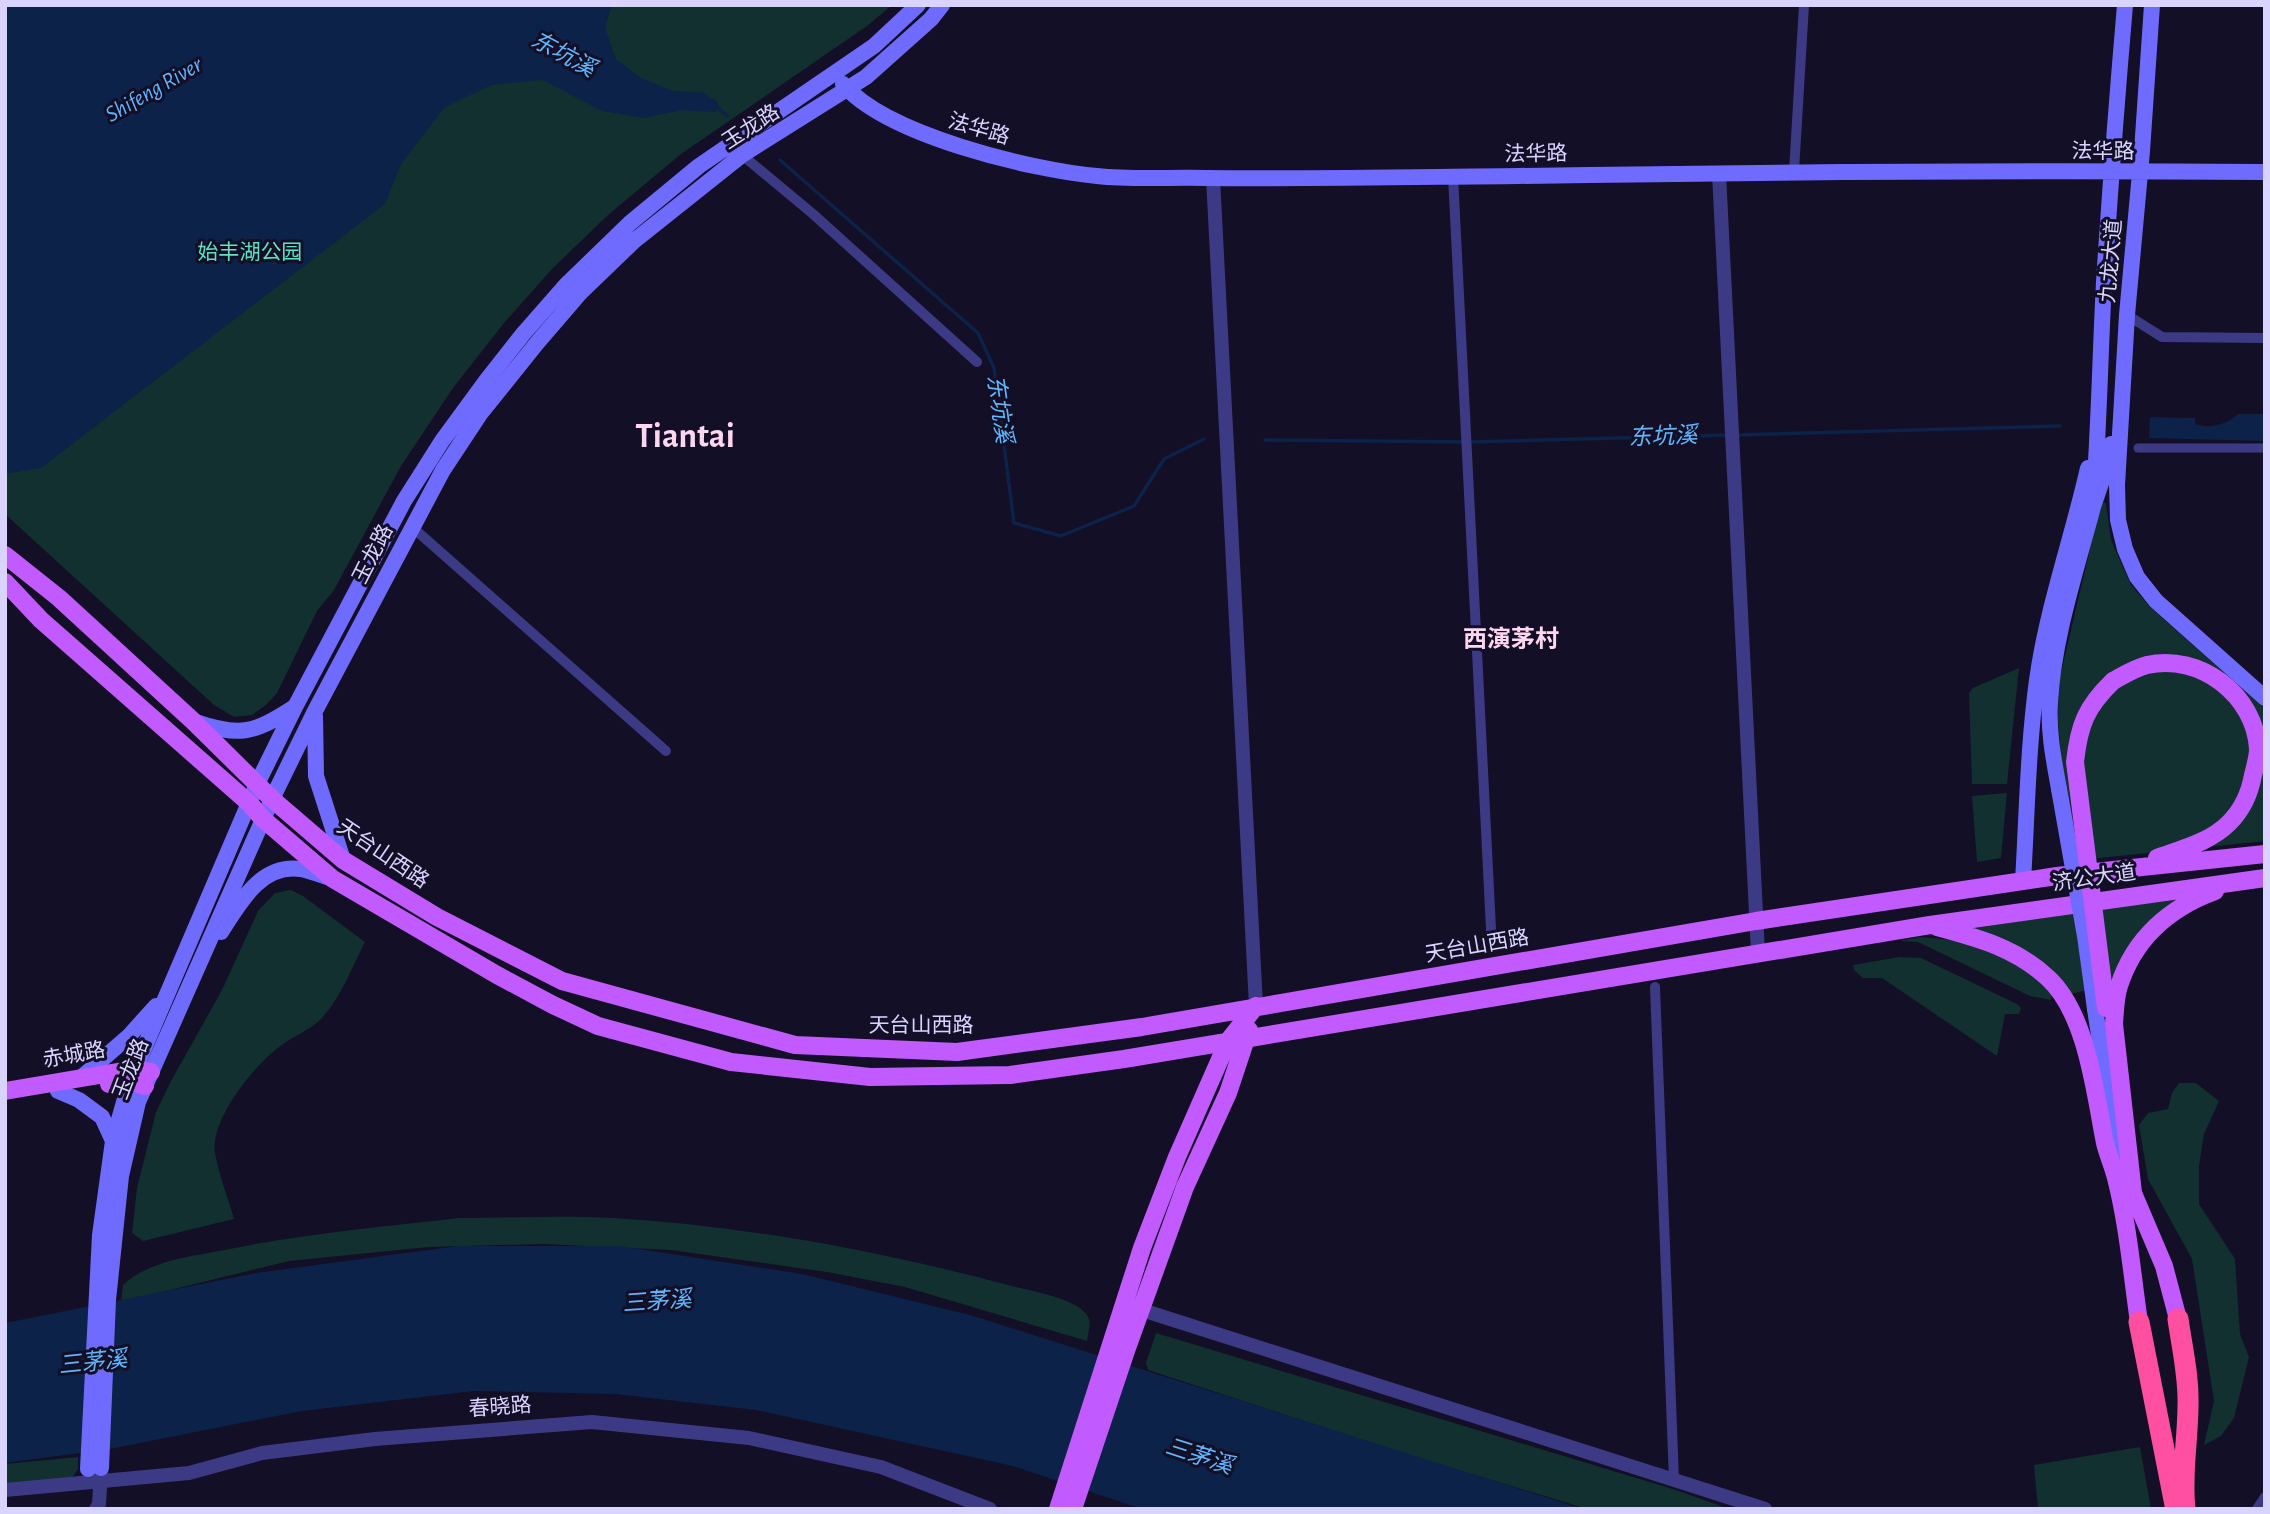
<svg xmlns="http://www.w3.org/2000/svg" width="2270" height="1514" viewBox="0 0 2270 1514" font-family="'Alegreya Sans','Noto Sans SC',sans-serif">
<rect width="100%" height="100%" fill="#130f26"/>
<path fill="#12302f" d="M5 5H892L867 26 681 154 608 215 552 269 504 323 453 388 401 466 334 590 317 611 277 693 266 705 252 715 234 717 214 705 5 514Z
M2101 503H2106L2111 540 2131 585 2151 608 2265 709V841L2080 860 2062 765 2058 720 2059 681Z
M2019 668 2007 784H1972L1969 693 1973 688Z
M2007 793 2001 858 1977 862 1972 796Z
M291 890 303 896 365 942C352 967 340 1000 320 1020 308 1031 292 1037 279 1047 254 1066 210 1119 215 1153 219 1175 228 1198 234 1219L143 1241 132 1233 137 1188 156 1112 171 1081 222 990 258 911 275 893Z
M2183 897 2114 983 2071 994 1969 929Z
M1921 937 1963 941 2010 955 2052 993 2051 1000 2030 996 1918 942 1899 941Z
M1899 957 1921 958 2017 1004 2021 1008 2019 1014H2005L1997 1056 1882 978H1863L1854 970 1853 965Z
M2179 1083H2196L2219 1101 2204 1134 2199 1166V1204L2235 1259 2240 1334 2249 1357 2234 1418 2221 1436 2204 1445 2214 1401 2192 1259 2148 1179 2139 1125 2148 1113 2168 1109 2172 1093Z
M459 1218C510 1218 562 1215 613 1218 745 1226 876 1250 1004 1284 1024 1290 1075 1297 1087 1315 1092 1322 1088 1333 1087 1341L905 1287 827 1272 671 1250 543 1244 428 1247 289 1261 121 1302 123 1285C150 1260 190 1257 224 1250 302 1234 380 1227 459 1218Z
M1156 1333 1676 1490 1729 1509H1587L1393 1450 1148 1370 1146 1363Z
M2140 1447 2151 1509H2038L2034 1465Z
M78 1457V1469L70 1481 5 1486V1464Z"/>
<path fill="#0c2248" d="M5 5H612L605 28 616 59 641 78 673 91 702 92 718 102 716 112 683 110 643 118 602 111 543 80 491 85 444 108 401 164 385 204 41 468 5 474Z
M2238 414H2265V441L2149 438 2150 417 2195 418V424C2210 429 2226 425 2238 414Z
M458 1246H620L802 1274 970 1315 1583 1509H1142L1013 1466 756 1410 615 1394 474 1391 302 1411 110 1449 5 1463V1323L256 1273Z"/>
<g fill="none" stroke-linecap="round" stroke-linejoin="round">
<path stroke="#0c2248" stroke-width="3.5" d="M716 106 727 116
M780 160 978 333 994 368 1014 523 1061 536 1134 506 1164 459 1204 439
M1736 435 2060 426
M1265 440 1471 442 1729 435"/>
<path stroke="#3d3a85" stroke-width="9" d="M2138 448H2265"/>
<path stroke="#3d3a85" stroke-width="10" d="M742 155 813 214 977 362
M1794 171 1804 5
M1453 176 1492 949
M2127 315 2162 337 2265 338
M411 526 666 751
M1655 987 1674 1480
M2257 1509 2265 1497"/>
<path stroke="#3d3a85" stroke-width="14" d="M1719 173 1758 953
M1213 178 1256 1006
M1142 1310 1765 1509
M5 1490 189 1473 262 1453 375 1439 592 1422 749 1438 881 1467 990 1509
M96 1509 99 1504 101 1472"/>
<path stroke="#6f6bff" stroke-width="16" d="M2152 5 2142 151 2127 315 2117 485 2118 520 2125 549 2137 577 2156 601 2265 698
M843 84C886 135 1031 170 1097 176 1133 180 1170 177 1206 178 1310 179 1414 177 1518 176 1767 172 2016 170 2265 172
M2111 444 2109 460 2093 507C2099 432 2100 357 2104 282 2110 190 2117 98 2125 5
M315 716 316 776 343 860
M193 721C239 737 253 734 293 708
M2059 789C2054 761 2048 732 2050 703 2053 639 2077 568 2093 507
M2023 881C2027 814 2028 746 2037 680 2047 608 2072 539 2088 468
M221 932C240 903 260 864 300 869 311 871 323 876 333 879
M2095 1009 2116 1146V1169
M83 1076 129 1036 156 1006
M58 1091 79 1100 102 1117 113 1141
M101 1468 108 1300 121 1176 138 1102 272 799 315 711 443 470 480 414 537 343 580 293 634 241 742 155 866 77 931 19 942 5
M88 1469 100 1235 113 1141 130 1081 258 782 295 707 404 501 442 441 486 381 523 334 566 285 630 223 699 166 874 46 918 5"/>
<path stroke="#c25bff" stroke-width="18" d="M5 555 59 598 193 721 272 799 343 860 437 917 562 981 795 1045 957 1052 1142 1027 1756 921 2057 876 2265 854
M5 582 41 620 249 803 263 819 333 879 497 975 553 1005 598 1026 731 1062 870 1077 1010 1075 1124 1059 1930 925 2265 878
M2113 681C2124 675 2135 668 2147 665 2200 653 2255 695 2258 749 2258 757 2255 767 2253 775 2250 792 2242 810 2229 823 2210 842 2182 849 2157 858
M1937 927C1978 938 2016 948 2048 978 2087 1014 2095 1093 2105 1143 2108 1155 2113 1166 2116 1178 2128 1225 2132 1274 2139 1322
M109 1084 130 1081 145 1086
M5 1091 135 1069 151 1072
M2178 1319 2164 1266 2133 1193 2114 1024C2115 1012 2115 998 2119 986 2134 939 2169 908 2215 891
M1058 1509 1142 1248 1177 1157 1228 1041 1256 1006
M1073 1509 1127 1348 1185 1187 1228 1093 1249 1030"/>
<path stroke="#ff4fa3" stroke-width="21" d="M2178 1319C2182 1347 2189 1377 2188 1405 2188 1440 2181 1474 2185 1509
M2139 1322 2175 1505"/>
<path stroke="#6f6bff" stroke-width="16" d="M2059 789 2085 936 2095 1009"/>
<path stroke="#c25bff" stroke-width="18" d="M2106 1008 2075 762C2079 725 2086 707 2113 681"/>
</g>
<g text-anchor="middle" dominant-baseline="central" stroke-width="6" stroke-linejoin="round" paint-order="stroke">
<g font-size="21" fill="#d9d4ff" stroke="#130f26">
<text transform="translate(751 127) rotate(-33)">玉龙路</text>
<text transform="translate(979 129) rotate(16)">法华路</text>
<text x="2103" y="151">法华路</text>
<text transform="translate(1536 154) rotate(-1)">法华路</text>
<text transform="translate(2111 261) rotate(-85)">九龙大道</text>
<text transform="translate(373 554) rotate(-63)">玉龙路</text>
<text transform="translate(383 854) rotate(34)">天台山西路</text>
<text transform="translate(2094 878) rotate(-8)">济公大道</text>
<text transform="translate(1477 946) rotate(-10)">天台山西路</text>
<text x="921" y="1025">天台山西路</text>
<text transform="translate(74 1055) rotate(-10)">赤城路</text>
<text transform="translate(131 1069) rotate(-69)">玉龙路</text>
<text transform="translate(500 1407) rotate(-4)">春晓路</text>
</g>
<g font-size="21" fill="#5fe0c0" stroke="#130f26">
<text x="250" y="252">始丰湖公园</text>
</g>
<g font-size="23" font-style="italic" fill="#62b6ff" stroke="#130f26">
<text transform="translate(563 55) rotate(28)">东坑溪</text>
<text transform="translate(154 90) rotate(-30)">Shifeng River</text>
<text transform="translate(999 409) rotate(82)">东坑溪</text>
<text transform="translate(1663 437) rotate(-2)">东坑溪</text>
<text transform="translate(657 1302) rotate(-4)">三茅溪</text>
<text transform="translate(93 1363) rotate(-6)">三茅溪</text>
<text transform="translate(1199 1457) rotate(18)">三茅溪</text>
</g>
<g font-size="24" font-weight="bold" fill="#ffd6f0" stroke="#130f26">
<text x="1511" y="640">西演茅村</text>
</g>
<g font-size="35" font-weight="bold" fill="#ffd6f0" stroke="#130f26">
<text x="685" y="436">Tiantai</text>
</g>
</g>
<rect width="2270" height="1514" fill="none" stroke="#d9d4ff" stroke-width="14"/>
</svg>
